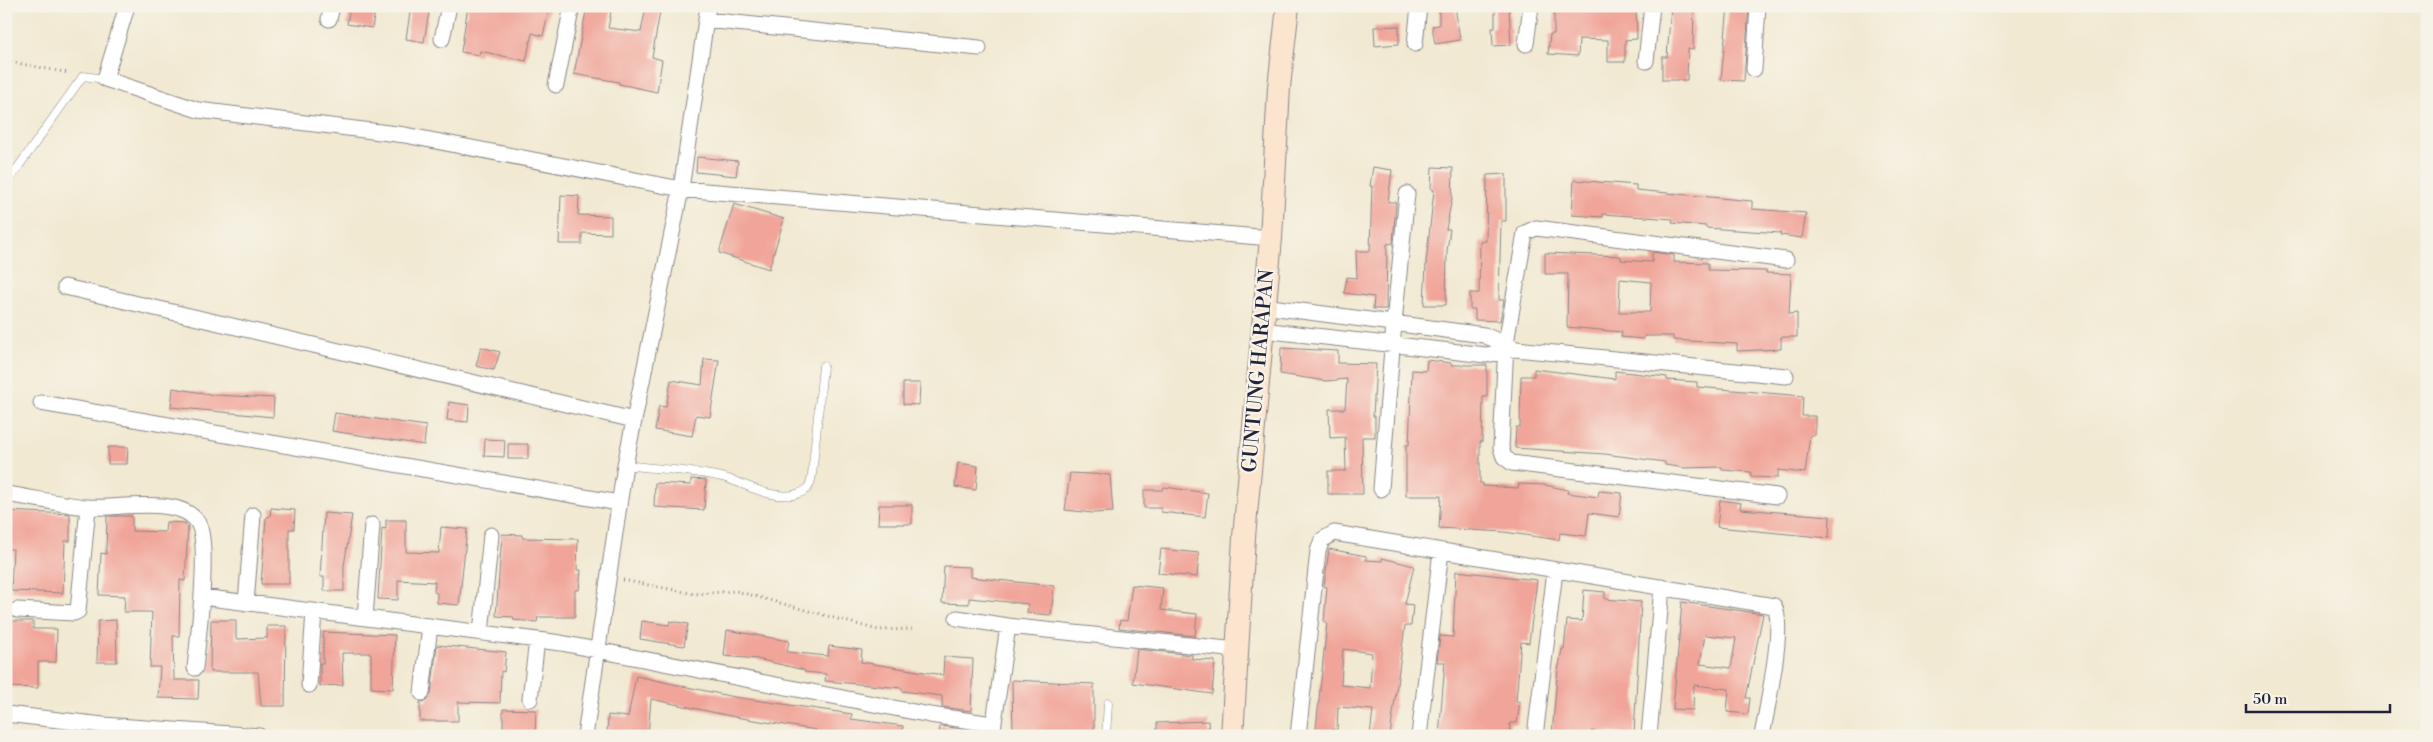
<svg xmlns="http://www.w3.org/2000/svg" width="2433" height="742" viewBox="0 0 2433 742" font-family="'Libre Bodoni',serif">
<rect width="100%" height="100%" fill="#f7f3e8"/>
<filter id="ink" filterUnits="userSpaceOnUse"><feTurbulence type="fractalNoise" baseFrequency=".02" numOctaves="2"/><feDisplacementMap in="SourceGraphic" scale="10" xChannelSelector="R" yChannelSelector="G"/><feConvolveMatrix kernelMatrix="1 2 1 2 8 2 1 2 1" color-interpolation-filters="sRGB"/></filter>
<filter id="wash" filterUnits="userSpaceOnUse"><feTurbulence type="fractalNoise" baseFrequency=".0096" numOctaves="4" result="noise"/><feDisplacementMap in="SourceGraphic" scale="20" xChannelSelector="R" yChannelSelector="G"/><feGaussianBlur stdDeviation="1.12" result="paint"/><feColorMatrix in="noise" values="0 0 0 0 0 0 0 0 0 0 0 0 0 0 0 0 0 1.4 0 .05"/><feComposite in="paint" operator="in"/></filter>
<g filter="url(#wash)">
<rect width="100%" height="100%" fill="#f1e9d2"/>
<g id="blocks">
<path fill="#f1a59a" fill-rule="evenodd" d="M411 6H430L424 42 406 39Z
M468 6H550L543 36 532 33 526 61 480 51 479 55 461 52Z
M587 6H612L608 28 641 32 646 6H661L652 57 662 60 657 92 619 84V82L574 74Z
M1439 6H1455L1460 40 1435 44 1432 26 1439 25Z
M1495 6H1509L1511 45 1493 46 1492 28H1495Z
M1554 6H1575V9L1636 8 1637 39 1625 40V62H1608V40L1579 39 1578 56 1548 54 1550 34H1554Z
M1671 6H1694L1693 50 1688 49 1687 80H1662V57H1667Z
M1728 6H1749L1744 81 1721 80Z
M350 7 375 11 372 28 347 24Z
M1399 26V44L1375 46 1374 27Z
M697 157 738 161 736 176 696 172Z
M1373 167 1392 170 1388 202H1396L1393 243 1387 244 1386 309H1373L1374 297 1344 293 1347 277 1357 278 1356 251H1370L1372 186H1370Z
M1432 167 1453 168 1452 198 1446 229H1450L1447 251 1446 305H1424L1426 263 1434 190 1431 189Z
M1506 174V221H1501L1500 258 1499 300H1504L1500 321 1475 320V309H1470V293H1479L1480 242 1486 241 1487 175Z
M1574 180 1636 185V190L1752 201V209L1806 213 1802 238 1780 235 1781 233 1706 228V226L1672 223 1673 219 1603 214V217L1572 215Z
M561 195 579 196 578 215 611 216V234L582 233V244H559Z
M734 204 784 219 769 269 719 253Z
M1652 252 1674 255V262L1708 263V270L1766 271V273L1791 274 1789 314 1797 313V337H1781V349L1737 351V344L1673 340V336H1644V339L1621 337 1622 332 1567 327 1568 274H1545V253L1621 256V260L1652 262ZM1620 279 1651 282 1650 312H1619Z
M481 347 500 352 494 370 476 366Z
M1281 348 1338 351V363L1376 364 1373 416H1375V437H1362L1363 494H1328V471H1346L1345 437 1330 438 1329 409H1345L1347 379 1326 381 1280 374Z
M704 359 719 360 710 417 696 415 692 436 655 430 659 406 666 407 671 380 702 385Z
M1427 360 1451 363V365H1487V397H1483L1482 442H1480V483H1483V486L1518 488 1519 484 1545 485 1568 490 1567 493 1598 497 1599 491 1622 493 1619 517 1589 513 1586 536 1560 533 1559 540 1504 532 1439 528 1441 496H1406V445H1409L1412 370 1426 371Z
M1534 369 1615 379V371L1667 377V380L1697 382V387L1803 396 1802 416H1815V435H1810L1805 473 1778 470V478L1751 477V472L1722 470V467L1685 468 1665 465V462L1605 454 1515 448 1516 427H1520L1521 376H1534Z
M903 383H920L919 405 903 404Z
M173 388 215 395 274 398 273 417 171 407Z
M449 402 469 405 468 422 447 420Z
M335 413 426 426 424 445 332 431Z
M485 439 505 440 504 457 484 456Z
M508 444H528V459H508Z
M108 447H128L127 464H108Z
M958 463 978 466 976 490 955 487Z
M1070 473 1110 475 1113 512 1093 513 1065 510Z
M691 479 706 480 704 510 654 507 655 483 691 485Z
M1164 487 1208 493 1205 517 1161 512V508H1144V490H1163Z
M1720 500 1741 503 1740 509 1830 516 1829 538 1717 527Z
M879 505H912V524H878Z
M271 508 295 510 294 529H289V584H261L266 518 270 516Z
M6 511 70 514V541H65L63 593 11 591 13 549H6Z
M324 513 352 515 344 566V591H324V577H320Z
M107 516H132V531L165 532 166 522 185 523 188 527 185 581 180 580 179 636H173L174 680H199L198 699 158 698 160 667H150L152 612H124L125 596 99 595 101 553 106 554Z
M386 520H406V552L439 553 441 527 467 529 459 605 437 603V593L434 592 435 582 398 580V600L378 599 382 528 386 529Z
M502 534 522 535V538L578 539 577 570H581L579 590H575V617H538L537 622 513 620 514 617 496 616Z
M1161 549 1199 553 1197 577 1158 573Z
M1329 549 1366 556V560L1382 561V558L1414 566 1405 604 1413 605 1411 626H1405L1390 736H1370L1373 710 1338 707 1337 730 1316 729 1327 622H1324L1327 587 1324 586ZM1343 649 1372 653 1370 688 1341 685Z
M944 566 970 567V577L1054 586 1051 615 1027 613 1028 604 969 598V604L942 603Z
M1456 571 1537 580 1529 643 1521 642 1516 701 1520 702 1517 723H1510L1509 736H1439L1445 662H1437L1440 636 1453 637Z
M1132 585 1163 588 1161 610 1197 614 1195 636 1119 628 1120 620 1127 621Z
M1584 590 1605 592V599L1641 602 1634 735 1591 731 1590 736 1552 734 1557 677 1562 649H1564L1567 620 1582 621Z
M1682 602 1763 614 1746 698H1750L1748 714 1727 712 1729 689 1694 685 1693 710 1673 709ZM1705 635 1736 638 1731 668 1700 664Z
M116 620 117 662H97L98 621Z
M211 620H236V639L267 638V626H286L285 706H261L258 672H210Z
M6 621H33V629H57L56 662H38V688L6 687Z
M642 621 669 625 670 621 688 624 684 646 640 639Z
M727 630 789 641 787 652 828 656 829 646 862 650 861 662 943 675 944 657 973 659 971 711 942 707V696L902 691V688L825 681 826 674 804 672V670L757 659 724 656Z
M323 632 395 635 393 689 371 688V653H342L343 685 320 686V663H323Z
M437 645 506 652 504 672 501 671 500 703 458 702V721H420V702L426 701 431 694Z
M1137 649 1192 655V659L1215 661 1212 694 1133 683Z
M636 676 734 697 852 714 851 719 903 726 902 736H816V730L735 717 651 699 648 736H607L608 715 628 717Z
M1012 680 1094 684V736H1013Z
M503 709 536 710 535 736 503 735Z
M1208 721 1209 736H1157V723Z
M940 726 971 730 970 736H939Z"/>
</g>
</g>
<g filter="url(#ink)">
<use href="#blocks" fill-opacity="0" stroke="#8a8686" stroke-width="1"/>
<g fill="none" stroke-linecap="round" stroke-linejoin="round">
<g stroke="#8a8686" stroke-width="9">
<path id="lane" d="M6 184 83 76 105 79
M625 465C657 469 691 470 722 477 745 483 768 499 793 495 807 492 810 488 812 475L823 366
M1106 736 1108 703"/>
</g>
<g stroke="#8a8686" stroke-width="17">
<path id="street" d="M127 6 105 79 198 110 405 135 681 189 1271 238
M329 19 332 6
M706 20 979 48
M442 39 449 6
M1415 44 1419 6
M1526 44 1531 6
M1646 61 1652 6
M1754 69 1758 6
M556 85 572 6
M65 287 634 420
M1263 306 1484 335 1514 348
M1262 330 1486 355 1516 349 1786 376
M41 403 619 503
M1381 489 1394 323 1407 194
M6 494C33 498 59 504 85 507 114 510 181 494 198 523 210 543 198 641 195 668
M1777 496 1512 463 1504 457 1501 448 1506 343 1525 233 1536 228 1544 229 1786 260
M202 597 561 643 930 715 993 724
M246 603 253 515
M17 610 74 613 78 611 88 507
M365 618 372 525
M957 618 1008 626 1237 650
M481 633 491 535
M309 685 314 611
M422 693 430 626
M530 699 537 640
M6 714 103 725 259 736
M585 736 625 465 681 189 708 6
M992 736 1008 626
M1298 736 1318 551 1322 540 1334 533 1774 606C1786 623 1766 712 1762 736
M1419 736 1441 551
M1535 736 1555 571
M1649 736 1662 587"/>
</g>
<g stroke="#8a8686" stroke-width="24">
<path id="secondary" d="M1232 736 1244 537 1271 238 1279 87 1288 6"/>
</g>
<path stroke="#8a8686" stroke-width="3" stroke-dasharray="1 4" stroke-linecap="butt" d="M6 61 69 73
M623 580 695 594 736 591 878 630 912 629"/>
<use href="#lane" stroke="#fff" stroke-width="8"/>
<use href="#street" stroke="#fff" stroke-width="15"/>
<use href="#secondary" stroke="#fbe5cf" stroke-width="22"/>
</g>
</g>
<g text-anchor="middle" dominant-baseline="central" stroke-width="4.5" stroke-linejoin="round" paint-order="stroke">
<g font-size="20" fill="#22223b" stroke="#f7f3e8">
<text transform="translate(1259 371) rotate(-85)">GUNTUNG HARAPAN</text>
</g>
</g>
<rect width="2433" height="742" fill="none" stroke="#f7f3e8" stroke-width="25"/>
<path d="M2246 704v8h144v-8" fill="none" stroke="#22223b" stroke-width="2.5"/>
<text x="2253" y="704" font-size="15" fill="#22223b" stroke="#f7f3e8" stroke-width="4" paint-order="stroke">50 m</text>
</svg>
